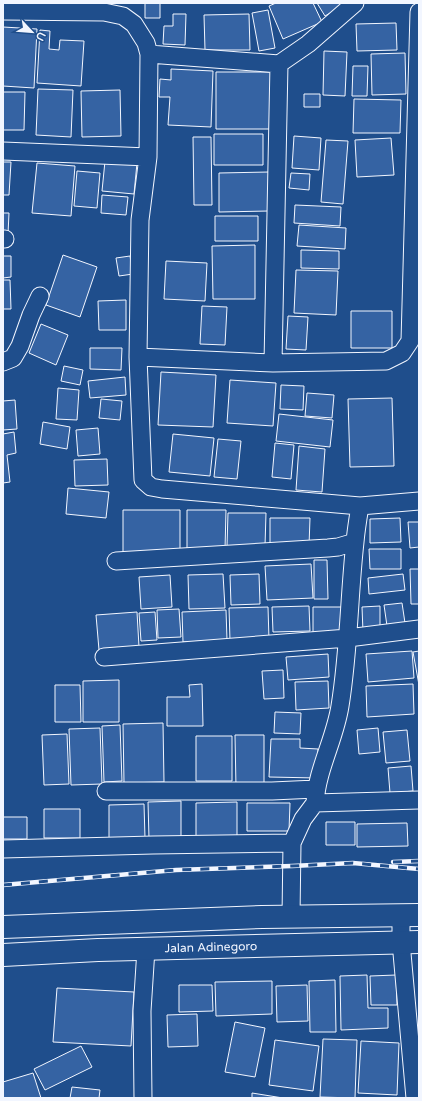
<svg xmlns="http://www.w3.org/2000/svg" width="422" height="1101" viewBox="0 0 422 1101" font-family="'Varela Round',sans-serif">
<rect width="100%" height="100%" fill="#1f4e8c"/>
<path fill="#3563a3" stroke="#f2f6ff" d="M145 3H160V18H145Z
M276 3H313L322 22 283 39 269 6Z
M317 3H347L325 16Z
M268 10 275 48 259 51 252 13Z
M173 14H186L185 45 163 44 164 26H173Z
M249 14 250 50H205L204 15Z
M396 23 397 50 357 51 356 24Z
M3 27 37 29 34 88 3 86Z
M40 30 50 31 49 49 59 50 60 40 84 41 81 86 37 83Z
M324 51 347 52 345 96 323 95Z
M405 53 406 94 372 95 371 54Z
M353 66H368L367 96H352Z
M171 69 213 71 211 127 168 125 170 97H159L160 79 171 80Z
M216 72H271L272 129H216Z
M38 89 73 90 71 137 36 135Z
M120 90 121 136 82 137 81 91Z
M3 92H25L24 130H3Z
M304 94H320V107H304Z
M354 99 401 100 400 133H353Z
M214 134H263V165H214Z
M294 136 321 138 319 170 292 168Z
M193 137H211L212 205H194Z
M391 138 394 175 357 177 355 140Z
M326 140 348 141 343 204 321 202Z
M105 161 137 163 134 194 102 191Z
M3 162H11L9 195H3Z
M37 163 75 166 71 216 32 213Z
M77 171 100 173 97 208 74 206Z
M269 172V211L219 212V173Z
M291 173 310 174 309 190 289 188Z
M102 195 128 197 126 215 101 213Z
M295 205 341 207 340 226 294 223Z
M3 213H9L8 234H3Z
M215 216H258V241H215Z
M299 225 346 228 345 249 297 246Z
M255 245V299H213L212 246Z
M301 250 339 251V269L301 268Z
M63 255 97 267 80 317 46 305Z
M3 256H11V277L3 278Z
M130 256 133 274 119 276 116 258Z
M166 261 207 263 205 301 164 299Z
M296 270 338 271 336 315 294 313Z
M3 280H10L11 309H3Z
M126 300V330H99L98 301Z
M202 306 227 307 225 345 200 344Z
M351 311H392V348H351Z
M288 316 308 317 306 350 286 349Z
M41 324 68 335 56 365 29 353Z
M90 348H122L121 370 90 369Z
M64 366 83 370 80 385 61 381Z
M161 372 216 375 213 427 158 425Z
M125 377 126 395 90 398 88 381Z
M230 380 276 383 273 426 227 423Z
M281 385 304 386 303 410 280 409Z
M58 388 79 390 77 420 56 419Z
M307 393 334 395 332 418 305 416Z
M392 398 394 466 350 467 348 399Z
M101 399 122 401 120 420 99 418Z
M15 400 17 429 3 430V401Z
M279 414 333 420 330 447 276 441Z
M43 422 70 427 67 449 40 444Z
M98 428 100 454 78 456 76 430Z
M14 432 16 453 7 455 10 482 3 483V434Z
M173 434 214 438 210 476 169 472Z
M218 439 241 441 237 479 214 477Z
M275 443 294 445 291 479 272 477Z
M299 446 325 449 322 492 296 490Z
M107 459 108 485 75 486 74 460Z
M68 488 109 492 106 518 66 514Z
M123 510H180V553L123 552Z
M187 510H226L225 550 187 551Z
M228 513H266L265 546H227Z
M270 518H310L309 546H270Z
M400 518 401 542 370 543V519Z
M408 522H419V547L410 548Z
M369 549H401V569H370Z
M314 560H327L328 599H314Z
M311 564 313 598 267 600 265 566Z
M410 569H419V604H411Z
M223 574 225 608 189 609 188 575Z
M259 574 260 604 231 605 230 575Z
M403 574 405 590 369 594 368 578Z
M170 575 172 607 141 609 139 577Z
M402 603 405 623 387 626 384 605Z
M309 606 310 631 273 632 272 607Z
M380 606V631L363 632 362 607Z
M268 607 269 640 230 641 229 608Z
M313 607H343V633L313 634Z
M179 609 181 637 158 638 157 610Z
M226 610 227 640 183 642 182 612Z
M137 612 139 647 99 650 96 615Z
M155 612 157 640 141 641 139 613Z
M412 651 414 678 368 682 366 654Z
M419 651V685L413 652Z
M328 654 329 677 288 680 286 657Z
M283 670 284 698 264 699 262 671Z
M119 680V722H83V681Z
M328 681 329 708 296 710 295 682Z
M202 684 203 726H167V697H190L189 685Z
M413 684 414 714 367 717 366 686Z
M55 685H80L81 722H55Z
M275 712 301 713 300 734 274 733Z
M163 723 164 782 124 783 123 724Z
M120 725 122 781 104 782 102 726Z
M100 728 102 784 71 785 69 729Z
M378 728 380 752 359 754 357 730Z
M407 730 410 761 386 763 383 732Z
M67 734 69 784 44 785 42 735Z
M235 735H264V787L236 788Z
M196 736H232V781H196Z
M271 739H300V748L318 749 317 778 269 777Z
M411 766 413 791 390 793 388 768Z
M181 801V839H149L148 802Z
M237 802V838H196V803Z
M247 803H290L289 831H247Z
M144 804 145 838 109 839V805Z
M44 809H80V838H44Z
M3 817H27V839H3Z
M326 822H355V845H326Z
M407 823 408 846 357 847V824Z
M367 975 368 1008H388V1028L341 1030 340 976Z
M396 975 397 1005H371L370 976Z
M335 980 336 1032H310L309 981Z
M272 981V1014L216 1016 215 982Z
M179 985H212L213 1011 179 1012Z
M307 985 308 1021 277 1022 276 986Z
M57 988 134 992 131 1046 53 1042Z
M197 1014 198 1046 168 1047 167 1015Z
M235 1022 265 1028 255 1077 225 1072Z
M323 1039 357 1040 355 1098 320 1097Z
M275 1040 319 1046 313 1091 269 1085Z
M361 1041 399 1043 397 1095 358 1093Z
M81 1046 92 1067 45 1090 34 1069Z
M33 1073 41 1098H3V1082Z
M72 1087 100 1090 99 1098H70Z
M252 1093 283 1098H252Z"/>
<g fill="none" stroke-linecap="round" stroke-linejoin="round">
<g stroke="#f2f6ff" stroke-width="19">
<path id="street" d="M3 11 104 12 123 16 134 24 146 43 149 54 148 157 140 220 138 357 143 480 151 487 162 489 360 506 419 501
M149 54 279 64 308 44 355 3
M3 151 148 157
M3 239H5
M138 357 273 363 386 361 402 353 410 341 419 12
M3 362 13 358 20 346 31 315 40 296
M273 363 279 64
M116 561 328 548 338 547 355 542
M104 657 348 638 419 629
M106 791H272L316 789
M315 803C317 769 335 739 340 706 349 651 349 596 355 542 356 530 358 518 360 506
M3 849 153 845 292 843
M401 915V942L415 1098
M291 917 292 843 303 819 315 803 419 800
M143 1098 142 1011 146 949"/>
</g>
<g stroke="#f2f6ff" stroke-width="24">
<g id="highway">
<path d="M3 927 262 917 419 915"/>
<path id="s1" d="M3 955 98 950 419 942"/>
</g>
</g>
<use href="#street" stroke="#1f4e8c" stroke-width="17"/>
<use href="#highway" stroke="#1f4e8c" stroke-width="22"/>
<g stroke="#f2f6ff" stroke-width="4.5">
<path id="rail" d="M393 862 419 861
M3 885 176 870 292 866 353 863 419 869"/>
</g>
<use href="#rail" stroke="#1f4e8c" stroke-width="3" stroke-dasharray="9" stroke-linecap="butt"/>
</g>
<g text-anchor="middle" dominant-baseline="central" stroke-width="3" stroke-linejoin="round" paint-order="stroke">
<g font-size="12" fill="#f2f6ff" stroke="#1f4e8c">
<text stroke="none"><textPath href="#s1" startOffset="208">Jalan Adinegoro</textPath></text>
</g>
</g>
<rect width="422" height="1101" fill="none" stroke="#f2f6ff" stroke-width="8"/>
<g transform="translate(32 32) rotate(116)" stroke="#1f4e8c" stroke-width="3" paint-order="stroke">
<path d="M0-3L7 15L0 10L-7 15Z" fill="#f2f6ff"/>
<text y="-6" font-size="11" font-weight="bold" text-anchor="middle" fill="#f2f6ff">U</text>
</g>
</svg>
